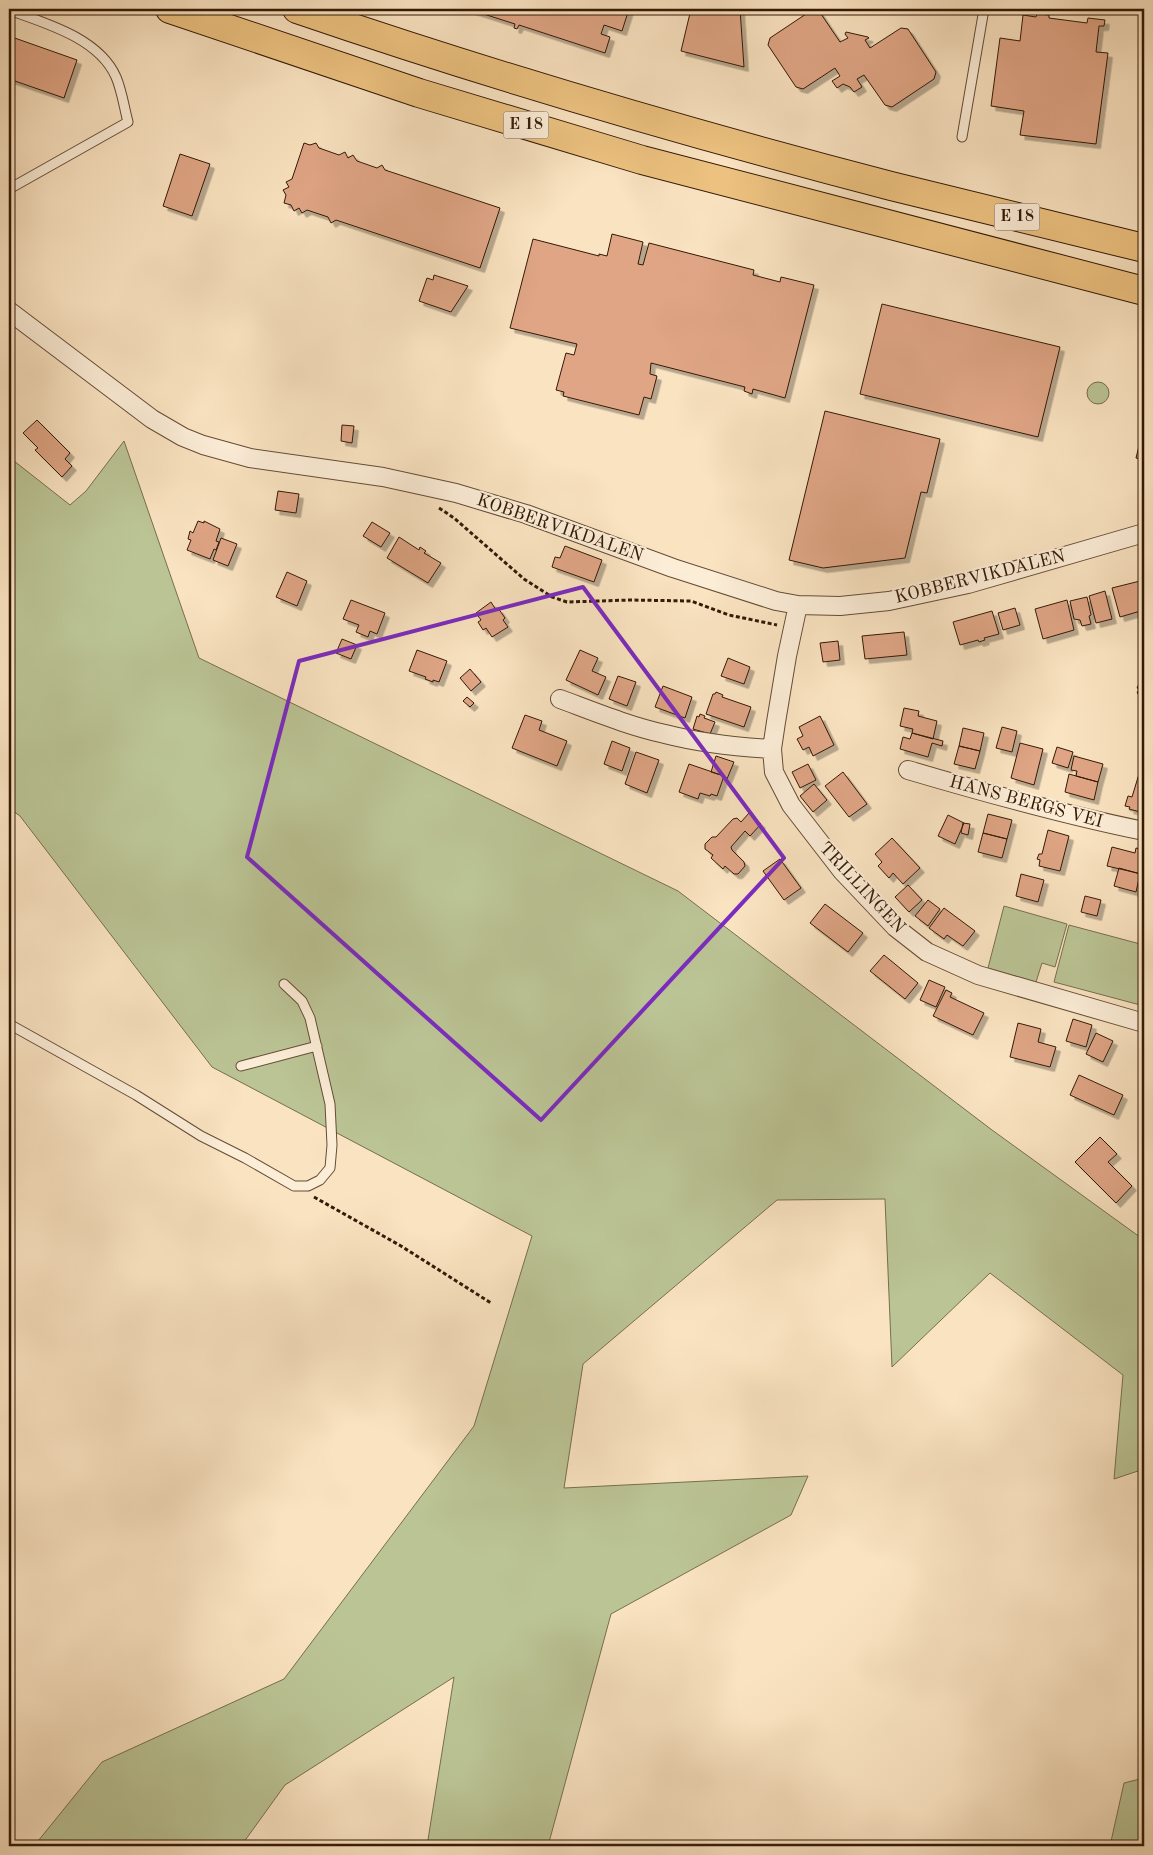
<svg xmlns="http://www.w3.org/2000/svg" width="1153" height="1855" viewBox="0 0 1153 1855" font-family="'Old Standard TT',serif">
<defs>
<filter id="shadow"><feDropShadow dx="4.5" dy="4.5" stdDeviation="0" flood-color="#0004"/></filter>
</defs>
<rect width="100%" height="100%" fill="#fae3c1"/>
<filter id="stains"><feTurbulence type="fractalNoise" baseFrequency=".004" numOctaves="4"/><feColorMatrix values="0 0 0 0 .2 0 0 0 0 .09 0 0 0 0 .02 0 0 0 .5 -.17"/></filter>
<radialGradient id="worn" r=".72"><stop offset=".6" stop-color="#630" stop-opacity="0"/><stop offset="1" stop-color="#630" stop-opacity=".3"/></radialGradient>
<path fill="#bbc495" stroke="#776e4e" d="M1087 393a11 11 0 1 1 22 0a11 11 0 1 1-22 0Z
M124 441 199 658 678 891 992 1130 1144 1240V1469L1114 1479 1123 1375 990 1273 892 1367 885 1199 777 1200 583 1364 564 1488 808 1476 791 1515 611 1614 548 1846H427L454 1677 285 1785 241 1846H34L102 1762 284 1679 474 1426 532 1236 212 1067 20 816 9 808V457L70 505 86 491Z
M1004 906 1067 924 1055 967 1042 963 1036 982 988 968Z
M1069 925 1144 945V1006L1054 982Z
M1144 1778V1846H1110L1124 1783Z"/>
<path fill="#dfa585" stroke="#331906" filter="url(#shadow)" d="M468 9H629L622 31 604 25 601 34 610 37 605 53 519 25 517 29 514 28 515 24Z
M691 9H740L744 67 681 51Z
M812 10 819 11 840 42 848 38 845 34 846 32 868 37 869 38 865 40 870 48 901 28 908 29 936 72 934 79 892 107 885 105 864 75 857 79 862 87 854 92 850 87 843 84 837 88 832 81 840 76 835 68 803 89 796 87 768 45 770 38Z
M1037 14 1049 15V18L1087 23 1088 18 1105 20 1104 26H1099L1096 52 1108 53 1096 144 1020 135 1024 111 991 106 1000 38 1020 41 1023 15 1036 17Z
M9 36 77 60 64 98 9 79Z
M304 143 310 145 316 143 319 148 339 155 345 152 348 158 353 155 357 161 377 168 382 165 385 170 500 208 480 268 336 220 331 223 328 217 307 210 302 213 299 208 294 211 291 205 284 203 286 195 283 190 289 187 286 182 292 179Z
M180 154 210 164 192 216 163 206Z
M612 234 643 242 638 264 643 265 649 243 754 270 753 275 780 282 781 277 814 285 785 398 753 389 752 394 744 391 745 387 651 363 650 374 657 376 651 399 644 397 639 415 563 396 564 392 556 390 566 353 574 355 577 344 510 328 533 239 599 256V254L607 256Z
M434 275 468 286 451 312 419 301 427 278 433 280Z
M882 304 1060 347 1038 437 860 394Z
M825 411 940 439 927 493 921 492 905 558 823 568 789 560Z
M37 420 70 453 65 459 72 466 62 477 35 450 38 448 23 433Z
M342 425 354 426 352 443 341 441Z
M1144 426V460L1136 458Z
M278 491 299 494 296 513 275 510Z
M198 521 204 523V521L220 529 216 541 219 542 216 550 214 549 210 559 187 550 191 540 188 539 190 531 193 533Z
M372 522 390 533 381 547 363 536Z
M399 537 419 550 420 547 426 551 424 553 441 563 428 583 387 558Z
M221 538 237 544 228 566 213 560Z
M565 546 602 560 594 582 552 567 555 557 560 558Z
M287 572 307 581 297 606 276 597Z
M1144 580V610L1120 617 1112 588Z
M1105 591 1112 619 1096 623 1089 596Z
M1087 597 1091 615 1089 616 1091 624 1082 626 1080 620 1074 619 1070 601Z
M351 600 385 613 377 634 370 631 368 637 356 632 359 625 343 619Z
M1067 600 1074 630 1043 639 1035 609Z
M491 602 496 610 498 608 505 618 503 620 508 627 492 637 486 628 483 630 478 622 481 620 476 613Z
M1015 608 1020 625 1003 630 998 613Z
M992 611 999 634 984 638 985 640 979 642 978 640 960 645 953 622Z
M904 632 907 655 865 659 862 636Z
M342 639 357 645 351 659 336 653Z
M838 641 840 660 823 662 820 643Z
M417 650 447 661 439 682 433 680V682L425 679 426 677 409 671Z
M580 650 598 658 592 671 606 677 598 695 566 680Z
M728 658 750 667 744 684 721 676Z
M470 669 481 682 471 691 460 678Z
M1144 673V697L1137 693 1139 689 1137 688Z
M618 676 636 682 627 706 609 699Z
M663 686 692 697 685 718 655 707Z
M716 692 723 695 722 697 751 707 744 727 706 714 713 694H715Z
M467 697 474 703 470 707 463 701Z
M904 708 919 711 918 716 937 721 933 739 912 733 913 729 900 726Z
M700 714 705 716 704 718 715 722 710 734 693 729 697 716 699 717Z
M525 715 542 721 539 730 567 741 557 766 512 748Z
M820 716 834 745 813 756 809 747 803 750 797 739 803 736 799 727Z
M1002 727 1017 731 1012 752 996 748Z
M963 728 984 733 980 751 959 746Z
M912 733 943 741 942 746 932 743 928 757 900 749 903 737 910 739Z
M612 741 630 748 622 771 604 764Z
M1020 743 1043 749 1034 785 1011 778Z
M959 746 980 751 975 769 954 764Z
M1057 747 1073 752 1068 768 1052 763Z
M636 752 659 760 647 793 625 784Z
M716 756 734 762 727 779 723 778 724 776 711 772Z
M1074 756 1103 764 1098 782 1076 776 1077 771 1071 770Z
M689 764 724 776 717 796 711 794 710 796 700 793 698 799 679 792Z
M808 764 816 780 800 788 792 772Z
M843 772 867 804 849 817 825 786Z
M1069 774 1098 782 1094 800 1065 792Z
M1139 774 1144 775V813L1129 809 1130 807 1125 806 1128 796 1132 797Z
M814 784 827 800 813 812 800 796Z
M749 813 761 824 750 836 745 831 731 847 732 850 744 862 745 866 738 874H734L725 866 723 869 711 858 713 855 705 849V844L712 837H716L733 819 737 818 741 822Z
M988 814 1012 820 1007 839 983 833Z
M948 815 964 823 955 844 938 836Z
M963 823 970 824 968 835 961 833Z
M1048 830 1069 836 1060 871 1039 866 1040 860 1037 859 1039 854H1042Z
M983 833 1007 839 1002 858 978 852Z
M892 838 920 868 903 884 893 873 889 878 878 866 882 862 875 854Z
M1112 847 1135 853 1136 848 1144 850V865L1142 874 1107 866Z
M780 859 801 888 784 900 763 871Z
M1119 868 1140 874 1136 892 1114 886Z
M1021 874 1044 880 1038 902 1016 896Z
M908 885 922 900 909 912 895 897Z
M1085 896 1101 900 1097 916 1081 912Z
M928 900 940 909 928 926 915 916Z
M825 904 863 933 848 952 810 923Z
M944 908 975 931 963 946 947 935 944 939 929 928Z
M884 955 918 983 905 999 870 971Z
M929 980 945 987 936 1007 920 1000Z
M946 990 952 993 950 997 984 1013 973 1035 933 1016Z
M1073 1019 1092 1025 1086 1047 1066 1041Z
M1018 1023 1041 1029 1038 1042 1056 1047 1050 1067 1010 1057Z
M1096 1033 1113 1041 1103 1062 1086 1054Z
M1079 1075 1123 1095 1114 1115 1070 1095Z
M1143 1092 1144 1093V1115H1140Z
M1100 1137 1117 1154 1108 1162 1132 1186 1116 1203 1075 1162Z"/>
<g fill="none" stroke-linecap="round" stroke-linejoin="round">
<g stroke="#654c35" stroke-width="11">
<path id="service" d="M9 10C45 23 99 38 116 77 122 91 124 107 128 122L9 189
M962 137 984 9
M9 1024 136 1095 201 1136 245 1158 294 1186H308L320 1180 330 1168 332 1145 330 1104 310 1018 302 1001 284 984
M241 1066 317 1046"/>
</g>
<g stroke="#654c35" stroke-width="20">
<path id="minor" d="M9 311 152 419 183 437 203 445 250 458 383 477 456 493 526 514 673 568 776 601 798 605 840 606 889 601 968 584 1144 533
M798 605 787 656 776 722 772 749 774 772 791 805 842 871 895 927 927 952 978 975 1144 1023
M560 699C595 712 629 726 665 734 700 743 736 747 772 749
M908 770C986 793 1064 815 1144 831"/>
</g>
<g stroke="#331906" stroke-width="30">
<path id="motorway" d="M170 9 419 93 642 160 1144 291
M297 9C493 76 691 134 891 186 975 207 1060 227 1144 248"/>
</g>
<path stroke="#331906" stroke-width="3" stroke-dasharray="4 2.5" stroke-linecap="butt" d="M439 508 454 518 524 579 552 597 567 602 630 600 691 601 729 615 777 625
M314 1197 401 1246 491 1303"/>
<use href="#service" stroke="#fcedd7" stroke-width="9"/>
<use href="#minor" stroke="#fcedd7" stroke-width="18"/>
<use href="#motorway" stroke="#edc280" stroke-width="28"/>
</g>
<path fill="none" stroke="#7b2cbf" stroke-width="4" stroke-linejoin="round" d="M583 587 784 858 541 1120 247 857 299 661Z"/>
<g text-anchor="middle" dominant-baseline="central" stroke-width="4" stroke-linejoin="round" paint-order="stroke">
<g fill="#fcedd7" stroke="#6f5945" stroke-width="1">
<rect x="503.5" y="111.5" width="45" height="27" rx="4"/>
<rect x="994.5" y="203.5" width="45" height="27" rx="4"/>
</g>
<g font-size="16" font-weight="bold" fill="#331906">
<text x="526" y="125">E 18</text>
<text x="1017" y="217">E 18</text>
</g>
<g font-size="18" fill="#331906" stroke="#fcedd7">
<text transform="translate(560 528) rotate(19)">KOBBERVIKDALEN</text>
<text transform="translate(980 577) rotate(-14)">KOBBERVIKDALEN</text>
<text transform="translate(1026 802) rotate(15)">HANS BERGS VEI</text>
<text transform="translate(862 888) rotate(47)">TRILLINGEN</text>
</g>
</g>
<rect width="1153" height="1855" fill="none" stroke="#fae3c1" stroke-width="30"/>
<rect x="10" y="10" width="1133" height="1835" fill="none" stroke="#331906" stroke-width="2.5"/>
<rect x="15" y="15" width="1123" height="1825" fill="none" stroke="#331906"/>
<rect width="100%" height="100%" filter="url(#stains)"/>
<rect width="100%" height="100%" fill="url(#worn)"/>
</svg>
